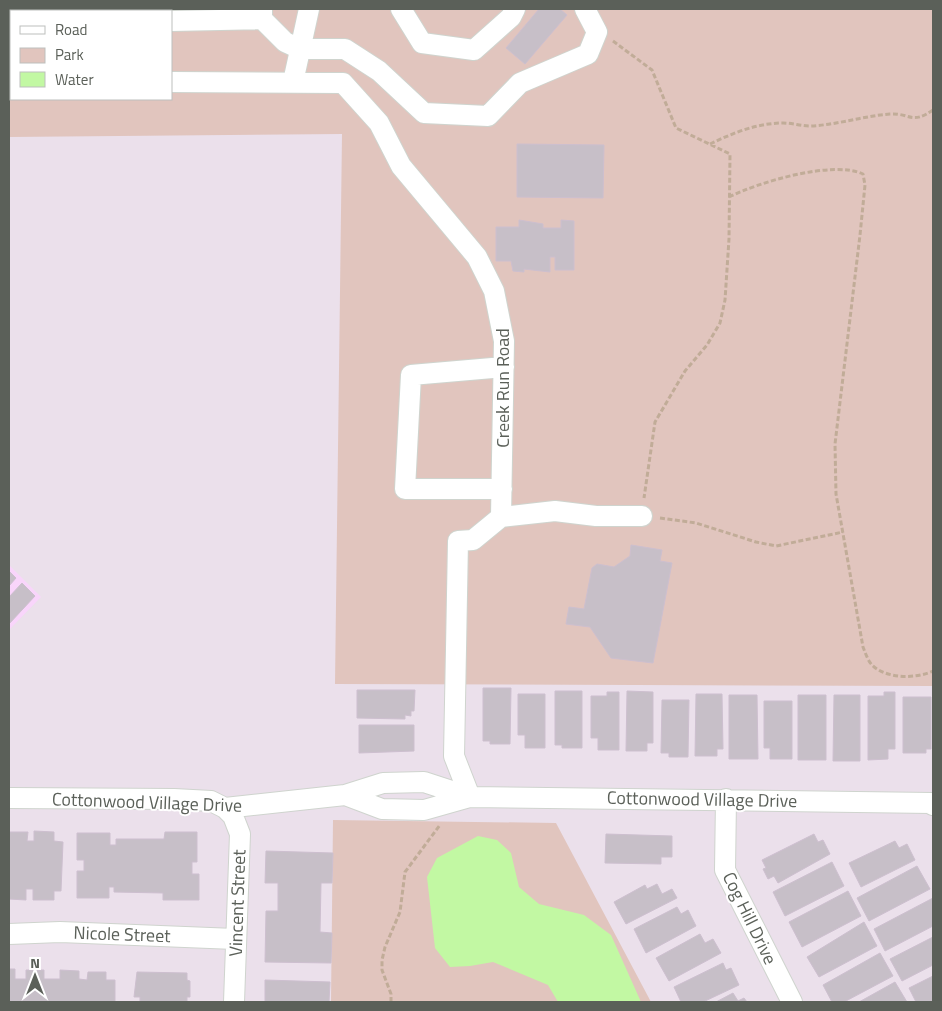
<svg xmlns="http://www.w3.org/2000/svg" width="942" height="1011" viewBox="0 0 942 1011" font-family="'Titillium Web',sans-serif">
<rect width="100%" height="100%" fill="#ebe0eb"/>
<path fill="#f9d5fb" d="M9 565 41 597 9 630Z"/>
<path fill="#e1c5be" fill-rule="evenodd" d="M9 9H933V686L335 684 342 134 9 137ZM11 11H171V99H11Z
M333 820 556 823 651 1002H331Z"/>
<path fill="#c2f8a3" d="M478 836 497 840 511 853 519 887 539 904 584 915 611 935 641 1002H558L548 985 493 962 470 966 450 967 435 948 427 877 437 858Z"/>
<path fill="#c7bfc8" stroke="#cdbfcf" d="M539 9H560L567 15 525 64 506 48Z
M517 144 604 145 603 198 517 197Z
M519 220 543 224V228H561V220L574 221V270H555V257H550V272L524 269V272L513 271 511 261H496V227H519Z
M631 545 662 550 660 561 672 563 653 663 611 658 590 627 566 624 569 607 584 609 592 568 597 564 614 567 630 556Z
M9 571 16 578 9 586Z
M22 583 35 596 9 624V597Z
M483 688H511L510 744H490V741H483Z
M357 690H415L414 711H411V716L405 715V719L357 718Z
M555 691H582V748H562V745H555Z
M627 691 653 692V743H647V751H626Z
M607 692H619V750H598V738H591V696H607Z
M884 692H895V749H888V759L868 760V696H884Z
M518 694H545V748H525V735H518Z
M696 694H722L723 749H717V756H695Z
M729 695H757L758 759H729Z
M798 695H826V760H798Z
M834 695H860V761H833Z
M903 697H931V749H926V753H903Z
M662 700H689L688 757H669V753H661Z
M764 701H792V759H770V748H764Z
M359 725H414V751L359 753Z
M34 831 54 832V841L63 842 61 891H54V900H33V889H26V900L9 899V832H28L27 841H34Z
M165 832H197V862H192V874H199V900H163V893L114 892V887H109V898H77V871H84V860H77V833H110V845H116V839H164Z
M606 834 672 836V857H661V864L605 863Z
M814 834 818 842 823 840 830 854 778 883 774 876 768 879 763 869 766 868 762 860Z
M895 841 899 848 907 844 915 860 861 887 849 863Z
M266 851 333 853 332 883H321L320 932 332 933 331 963 265 962 266 911H278V883H265Z
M832 862 844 886 785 916 773 892Z
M917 866 930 889 869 921 857 898Z
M657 884 662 894 672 889 677 898 626 924 614 902 645 885 647 889Z
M848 891 861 916 802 947 789 922Z
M933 898V926L885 951 874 929Z
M677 907 681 914 688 910 696 926 646 953 634 929Z
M864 922 877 946 819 977 807 957Z
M700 934 705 943 713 939 721 953 669 981 656 958Z
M933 937V965L902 981 890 959Z
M880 953 893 976 844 1002H832L823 985Z
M723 963 726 970 731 968 739 985 703 1002H681L674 987Z
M9 969H15V979H26V970H44V979H60V970L79 971V979L87 980 88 972H106V980H115V1002H9Z
M137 972 187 973V980L190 981V997H187V1002H140V997H134Z
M933 976V1002H916L909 988Z
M265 980 330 982 329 1002H265Z
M895 982 907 1002H859Z
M733 993 738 1001 744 998 747 1002H716Z"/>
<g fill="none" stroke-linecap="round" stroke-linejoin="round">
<g stroke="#cfd4ce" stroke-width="22">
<path id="minor" d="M121 9V11
M401 9 422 43 474 50 511 17 515 9
M262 19 285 42 300 49H345L379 71 424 113 488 116 520 83 588 54 597 32 585 9
M9 21H11
M171 21 262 19V9
M9 81H11
M171 82 343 83 379 123 401 166 477 257 494 291 504 341 501 517 473 540 458 541 454 756 470 797
M293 82 309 9
M502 489H405L411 375 504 367
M501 517 555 511 596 516H642
M345 795 382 809 424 810 470 797 932 803 933 805
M9 798 174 799 211 801 225 808 345 795 383 783 424 782 470 797
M726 799 725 870 792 1002
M225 808 233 816 240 834 234 1002
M9 934 60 932 235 939"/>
</g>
<path stroke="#c1ac98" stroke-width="3" stroke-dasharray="5 2.5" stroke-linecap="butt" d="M613 41 652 70 676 128 730 154 729 239 725 300 720 323 707 345 685 371 655 422 644 498
M710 144C733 133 757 123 783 123 792 123 801 126 810 126 837 125 863 116 890 114 911 113 911 125 933 110
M729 197C759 182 833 160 863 174L865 185 860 235 835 444 836 494 863 647C865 652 868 661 872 665 886 679 916 679 933 671
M660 518 696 523 756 542 776 546 843 532
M391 1002V994L382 970V960L385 947 400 912 405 872 440 825"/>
<use href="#minor" stroke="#fff" stroke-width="20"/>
</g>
<g text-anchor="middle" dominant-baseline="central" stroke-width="4" stroke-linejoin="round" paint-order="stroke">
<g font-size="18" fill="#5b6059" stroke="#fff">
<text transform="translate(502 388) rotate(-90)">Creek Run Road</text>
<text transform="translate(702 799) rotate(1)">Cottonwood Village Drive</text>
<text transform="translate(147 802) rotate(2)">Cottonwood Village Drive</text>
<text transform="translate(237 903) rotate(-88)">Vincent Street</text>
<text transform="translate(750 918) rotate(64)">Cog Hill Drive</text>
<text transform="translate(122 934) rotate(2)">Nicole Street</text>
</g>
</g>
<rect width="942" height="1011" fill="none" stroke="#5b6059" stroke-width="20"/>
<rect x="10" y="10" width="162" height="90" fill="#ffffff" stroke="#bdbfbd"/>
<rect x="20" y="26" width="25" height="8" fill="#ffffff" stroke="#bdbfbd"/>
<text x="55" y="35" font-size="15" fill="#5b6059">Road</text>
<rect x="20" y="48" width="25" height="15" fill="#e1c5be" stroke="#bdbfbd"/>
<text x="55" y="60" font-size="15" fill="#5b6059">Park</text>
<rect x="20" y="72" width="25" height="15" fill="#c2f8a3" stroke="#bdbfbd"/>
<text x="55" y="85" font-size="15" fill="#5b6059">Water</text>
<g transform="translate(35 976)" stroke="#ffffff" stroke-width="4" paint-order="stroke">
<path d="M0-4L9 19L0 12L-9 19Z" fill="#5b6059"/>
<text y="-8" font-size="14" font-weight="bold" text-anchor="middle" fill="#5b6059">N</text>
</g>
</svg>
